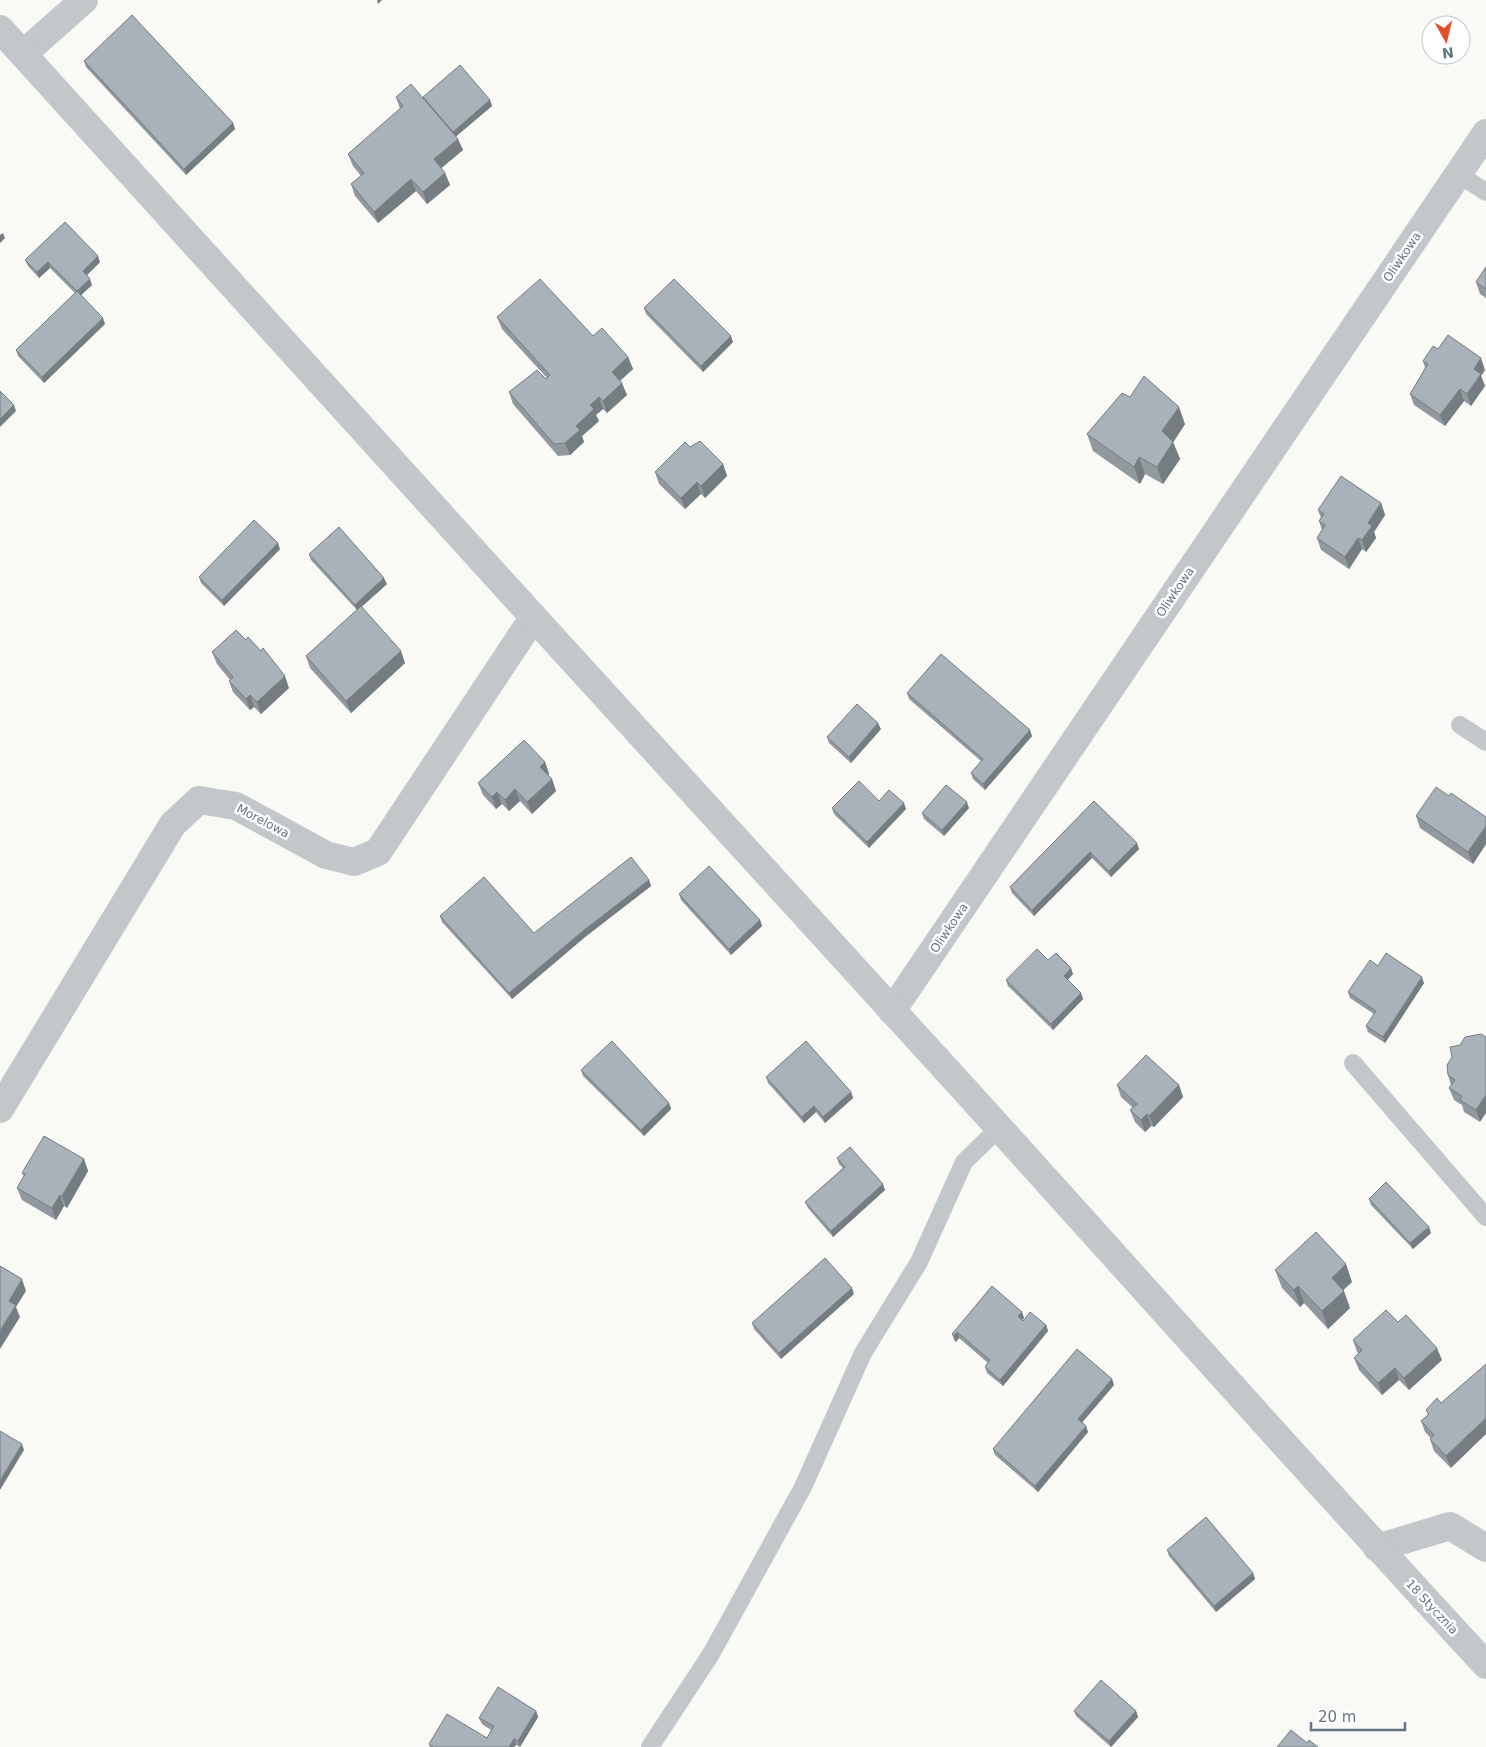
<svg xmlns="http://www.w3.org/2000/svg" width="1486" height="1747" viewBox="0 0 1486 1747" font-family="'DejaVu Sans',sans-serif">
<rect width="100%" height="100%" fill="#f9f9f6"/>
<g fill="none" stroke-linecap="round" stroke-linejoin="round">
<path stroke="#c2c7ca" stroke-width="18" d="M1458 174 1486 192
M1460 725 1486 742
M1353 1063 1486 1217
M650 1747 711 1654 803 1487 863 1353 919 1262 964 1162 999 1128"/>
<path stroke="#c2c7ca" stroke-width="28" d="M23 54 84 0
M892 1011 1486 133
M0 1109 173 824 199 800 236 806 326 855 354 862 378 852 533 618
M1377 1548 1450 1526 1486 1548"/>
<path stroke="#c2c7ca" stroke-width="28" d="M0 29C320 384 642 736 964 1089 1138 1281 1310 1475 1486 1665"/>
</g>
<path fill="#91999e" d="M84 61 233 123 235 129 186 175 86 67Z
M396 97H423L490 100 492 106 456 136 463 150 441 168 445 173 450 185 427 204 416 191 378 223 355 196 351 184 361 176 353 166 348 154 400 109Z
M25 260 100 262 87 275 92 285 81 295 105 324 44 383 18 356 16 350 75 293 50 268 39 278 28 266Z
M1486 267V298L1480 294 1476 282Z
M644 308 733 342 703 372 646 314Z
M497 317 593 336 628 357 633 369 620 381 627 395 607 413 603 409 596 415 599 421 582 436 584 442 570 455 558 456 513 404 509 392 547 378 502 329Z
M1423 361 1485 370 1481 376 1485 386 1471 406 1464 401 1445 426 1414 405 1410 394 1425 368Z
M1130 397 1185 424 1173 442 1180 459 1163 484 1145 474 1140 484 1093 451 1087 434Z
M690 447 723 464 727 476 705 498 701 494 685 509 659 484 655 472Z
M1381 503 1385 515 1374 532 1376 538 1366 552 1362 549 1349 569 1321 550 1317 538 1322 530 1319 521 1321 518 1318 510Z
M280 549 224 606 201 583 199 577Z
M309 554 387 584 361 607 405 663 351 713 310 668 306 656 357 610 311 560Z
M212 652 289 688 261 714 254 707 250 710 233 692 229 681 230 680 217 664Z
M907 693 1032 736 985 790 973 779 971 773 981 761 909 699Z
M881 729 851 763 829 743 827 737Z
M545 762 549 774 548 776 552 779 556 791 532 814 520 801 509 811 502 804 496 809 483 795 478 783Z
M1449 796 1486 817V844L1473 864 1420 828 1416 816Z
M879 801 906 809 869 848 834 814 832 808Z
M1094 801 1139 849 1111 877 1092 858 1034 916 1012 893 1010 887Z
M969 808 944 836 924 819 922 813Z
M649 880 651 886 585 937 512 999 442 922 440 916 534 933Z
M679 894 760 920 762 926 731 955 681 900Z
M1048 960 1073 974 1068 980 1081 993 1083 999 1053 1030 1008 986 1006 980Z
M1378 966 1424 983 1385 1043 1368 1032 1366 1026 1374 1014 1350 998 1348 992Z
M1460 1045 1480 1122 1464 1112 1462 1105 1454 1100 1449 1088 1451 1085 1448 1075Z
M581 1070 669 1103 671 1109 644 1136 583 1076Z
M766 1077 851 1092 853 1098 825 1123 816 1112 804 1123 768 1083Z
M1117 1085H1179L1183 1097 1154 1127 1151 1126 1145 1132 1135 1122 1130 1110 1133 1108 1121 1097Z
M837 1158 885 1190 833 1237 808 1208 805 1202 843 1168 839 1164Z
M84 1159 88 1171 67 1208 64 1206 56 1220 22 1200 17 1188 24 1176 22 1173Z
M1369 1199 1431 1233 1413 1249 1371 1205Z
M1275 1270 1352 1282 1343 1290 1350 1308 1328 1329 1304 1303 1300 1307 1282 1288Z
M854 1294 781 1359 754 1329 752 1323Z
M1022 1312 1024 1318 1022 1320 1046 1325 1048 1331 1003 1386 987 1373 985 1367 988 1363 959 1338 956 1342 954 1340 952 1334Z
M1398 1322 1442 1360 1409 1390 1399 1380 1382 1395 1359 1370 1354 1358 1359 1354 1357 1352 1353 1340Z
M1112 1379 1114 1385 1082 1422 1086 1426 1088 1432 1038 1492 995 1455 993 1449Z
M1437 1398 1451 1468 1434 1451 1430 1439 1431 1438 1425 1432 1421 1421 1428 1415 1426 1410Z
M1167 1550 1253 1573 1255 1579 1216 1612 1169 1556Z
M536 1711 538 1717 520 1747 516 1745 514 1747H430L429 1744 487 1738 491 1730 482 1724 479 1718Z
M1074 1711H1136L1138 1717 1111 1747 1076 1716Z"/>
<path fill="#767d81" d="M377 0H382L378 4Z
M490 100 492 106 453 139 451 133Z
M233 123 235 129 186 175 184 169Z
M458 139 463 150 438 171 434 159Z
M445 173 450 185 427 204 423 192Z
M411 179 416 191 378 223 374 212Z
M3 233 5 238 0 243V235Z
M98 256 100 262 85 277 83 271Z
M48 262 50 268 39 278 37 272Z
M90 279 92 285 79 297 77 291Z
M103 318 105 324 44 383 42 377Z
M731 336 733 342 703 372 701 366Z
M628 357 633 369 616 384 612 372Z
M1481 358 1485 370 1481 376 1485 386 1471 406 1467 394 1474 369Z
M622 383 627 395 607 413 603 401Z
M1460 389 1464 401 1445 426 1440 415Z
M599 397 603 409 596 415 599 421 582 436 584 442 570 455 565 443 590 405Z
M14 405 16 411 0 427V419Z
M1179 407 1185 424 1169 449 1162 431Z
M1173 442 1180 459 1163 484 1157 467Z
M1139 457 1145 474 1140 484 1134 467Z
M723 464 727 476 705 498 701 486Z
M697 482 701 494 685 509 681 498Z
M1381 503 1385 515 1374 532 1376 538 1366 552 1362 540 1368 523Z
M1358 538 1362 549 1349 569 1345 557Z
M278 543 280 549 224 606 222 600Z
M384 578 387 584 357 611 355 605Z
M401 651 405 663 351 713 346 701Z
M285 676 289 688 261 714 257 702Z
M250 695 254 707 250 710 246 699Z
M878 723 881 729 851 763 849 757Z
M1030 730 1032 736 985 790 983 784Z
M545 762 549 774 544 779 540 767Z
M552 779 556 791 532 814 527 802Z
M515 789 520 801 509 811 505 800Z
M497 792 502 804 496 809 492 797Z
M967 802 969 808 944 836 942 830Z
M904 803 906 809 869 848 867 842Z
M1486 826V844L1473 864 1468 852Z
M1137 843 1139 849 1111 877 1109 871Z
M1090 852 1092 858 1034 916 1032 910Z
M649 880 651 886 585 937 512 999 509 993 583 931Z
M760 920 762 926 731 955 729 949Z
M1071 968 1073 974 1066 981 1064 976Z
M1422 977 1424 983 1385 1043 1383 1037Z
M1081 993 1083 999 1053 1030 1051 1024Z
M1179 1085 1183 1097 1154 1127 1149 1116Z
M851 1092 853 1098 825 1123 823 1117Z
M1486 1095V1113L1480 1122 1476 1110Z
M669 1103 671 1109 644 1136 641 1130Z
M814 1106 816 1112 804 1123 802 1117Z
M1147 1114 1151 1126 1145 1132 1141 1120Z
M84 1159 88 1171 67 1208 62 1196Z
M883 1184 885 1190 833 1237 831 1231Z
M60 1195 64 1206 56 1220 52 1208Z
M1429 1227 1431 1233 1413 1249 1410 1243Z
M1346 1264 1352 1282 1338 1295 1332 1278Z
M22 1279 26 1291 16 1307 20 1317 0 1349V1331L9 1301Z
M1298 1286 1304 1303 1300 1307 1294 1290Z
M852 1288 854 1294 781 1359 779 1353Z
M1344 1291 1350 1308 1328 1329 1322 1311Z
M1022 1312 1024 1318 1020 1322 1018 1316Z
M1046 1325 1048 1331 1003 1386 1000 1380Z
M957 1332 959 1338 956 1342 954 1336Z
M1437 1348 1442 1360 1409 1390 1404 1378Z
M1395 1368 1399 1380 1382 1395 1378 1383Z
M1112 1379 1114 1385 1080 1425 1078 1419Z
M1486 1418V1434L1451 1468 1446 1456Z
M1086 1426 1088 1432 1038 1492 1035 1486Z
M22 1444 24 1450 0 1490V1481Z
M1253 1573 1255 1579 1216 1612 1214 1606Z
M536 1711 538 1717 520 1747 518 1741Z
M1136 1711 1138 1717 1111 1747 1109 1741Z
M514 1739 516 1745 514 1747H509Z"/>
<path fill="#a9b2b8" stroke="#767d81" d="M132 15 233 123 184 169 84 61Z
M460 65 490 100 453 132 423 97Z
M411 84 458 139 434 159 445 173 423 192 411 179 374 212 351 184 364 173 348 154 403 106 396 97Z
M65 222 98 256 83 271 90 279 77 291 48 262 37 272 25 260Z
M1486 267V289L1476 282Z
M540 279 593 336 602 328 628 357 612 372 622 383 603 401 599 397 590 405 594 409 576 426 580 430 565 443 554 444 509 392 537 370 546 379 550 375 497 317Z
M674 279 731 336 701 366 644 308Z
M77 291 103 318 42 377 16 350Z
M1448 335 1481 358 1474 369 1481 374 1467 394 1460 389 1440 415 1410 394 1428 364 1423 361 1433 346 1438 349Z
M1144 376 1179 407 1162 431 1173 442 1157 467 1139 457 1134 467 1087 434 1122 393 1130 397Z
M0 391 14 405 0 419Z
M700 441 723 464 701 486 697 482 681 498 655 472 685 442 690 447Z
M1341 476 1381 503 1368 523 1372 526 1362 540 1358 538 1345 557 1317 538 1325 525 1319 521 1324 514 1318 510Z
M254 520 278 543 222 600 199 577Z
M339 527 384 578 355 605 309 554Z
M361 606 401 651 346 701 306 656Z
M236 630 246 640 248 637 261 651 263 648 285 676 257 702 250 695 246 699 229 681 233 677 212 652Z
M941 654 1030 730 983 784 971 773 983 759 907 693Z
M857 704 878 723 849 757 827 737Z
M524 740 545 762 540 767 552 779 527 802 515 789 505 800 497 792 492 797 478 783Z
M859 781 879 801 889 790 904 803 867 842 832 808Z
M946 785 967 802 942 830 922 813Z
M1436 787 1449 796 1451 793 1486 817V826L1468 852 1416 816Z
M1094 801 1137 843 1109 871 1090 852 1032 910 1010 887Z
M631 857 649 880 583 931 509 993 440 916 484 877 534 933Z
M709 866 760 920 729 949 679 894Z
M1037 949 1048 960 1056 953 1071 968 1064 976 1081 993 1051 1024 1006 980Z
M1386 953 1422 977 1383 1037 1366 1026 1376 1011 1348 992 1370 960 1378 966Z
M1481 1034 1486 1037V1095L1476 1110 1460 1100 1462 1096 1449 1088 1455 1080 1448 1075 1447 1065 1452 1057 1450 1047 1460 1045 1465 1037Z
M612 1041 669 1103 641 1130 581 1070Z
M806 1041 851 1092 823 1117 814 1106 802 1117 766 1077Z
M1146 1055 1179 1085 1149 1116 1147 1114 1141 1120 1130 1110 1137 1104 1117 1085Z
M44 1136 84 1159 62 1196 60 1195 52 1208 17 1188 25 1174 22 1173Z
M850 1147 883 1184 831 1231 805 1202 845 1167 837 1158Z
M1386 1182 1429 1227 1410 1243 1369 1199Z
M1316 1232 1346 1264 1332 1278 1344 1291 1322 1311 1298 1286 1294 1290 1275 1270Z
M825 1258 852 1288 779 1353 752 1323Z
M0 1266 22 1279 9 1301 16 1305 0 1331Z
M992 1286 1022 1312 1018 1316 1023 1321 1030 1312 1046 1325 1000 1380 985 1367 990 1360 957 1332 954 1336 952 1334Z
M1386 1310 1398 1322 1406 1315 1437 1348 1404 1378 1395 1368 1378 1383 1354 1358 1362 1350 1353 1340Z
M1077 1349 1112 1379 1078 1419 1086 1426 1035 1486 993 1449Z
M1486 1364V1418L1446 1456 1430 1439 1434 1435 1421 1421 1429 1414 1426 1410 1437 1398 1441 1403Z
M0 1431 22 1444 0 1481Z
M1206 1517 1253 1573 1214 1606 1167 1550Z
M1101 1680 1136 1711 1109 1741 1074 1711Z
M498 1687 536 1711 518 1741 514 1739 509 1747H433L429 1744 447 1714 487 1738 494 1726 479 1718Z
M1291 1730 1307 1743 1309 1740 1318 1747H1277Z"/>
<g text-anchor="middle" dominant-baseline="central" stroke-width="5" stroke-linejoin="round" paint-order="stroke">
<g font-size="12" fill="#647681" stroke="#fff">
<text transform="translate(1402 257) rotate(-56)">Oliwkowa</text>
<text transform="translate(1175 592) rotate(-56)">Oliwkowa</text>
<text transform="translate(263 821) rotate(28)">Morelowa</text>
<text transform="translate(949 928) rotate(-56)">Oliwkowa</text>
<text transform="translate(1432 1607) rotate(47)">18 Stycznia</text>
</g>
</g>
<g transform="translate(1446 40) rotate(172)"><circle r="24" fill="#ffffff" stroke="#c1c8cd"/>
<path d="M0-4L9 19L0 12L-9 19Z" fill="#e44d2b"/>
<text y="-8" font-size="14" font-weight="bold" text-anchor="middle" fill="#647681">N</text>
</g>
<path d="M1311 1722v8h94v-8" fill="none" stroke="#647681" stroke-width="2.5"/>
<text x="1318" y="1722" font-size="15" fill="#647681" stroke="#ffffff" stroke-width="4" paint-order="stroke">20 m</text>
</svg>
